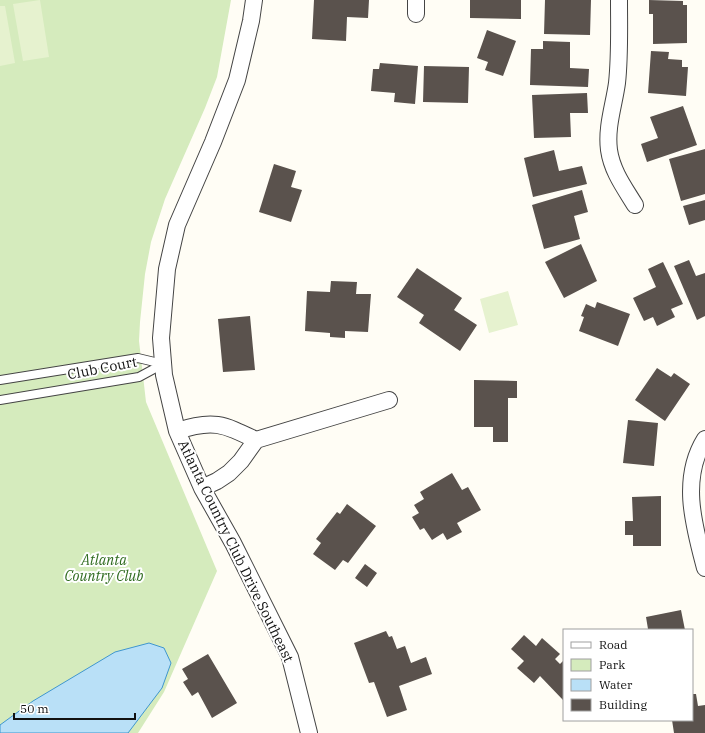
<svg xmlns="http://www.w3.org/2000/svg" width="705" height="733" viewBox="0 0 705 733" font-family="'IBM Plex Serif',serif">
<rect width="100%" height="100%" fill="#fffdf5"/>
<path fill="#d5ebbd" d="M0 0H231L217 77 205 108 165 199 151 242 145 274 140 322 139 341 146 402 217 571 164 692 138 733H0Z"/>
<path fill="#e6f2cf" d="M40 0 49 57 23 61 13 4Z
M0 6H5L15 63 0 66Z
M508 291 518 325 489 333 480 299Z"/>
<path fill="#b9e0f7" stroke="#3f96cf" d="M149 643 164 648 171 663 162 688 128 733H0V725L33 701 115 652Z"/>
<path fill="#5a524d" d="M314 0H369L368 18 347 17 346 41 312 39Z
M470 0H521V19L470 18Z
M545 0H591L590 35 544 34Z
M649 0 683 1V5H687V43L653 44V14H649Z
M487 30 516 41 503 76 485 70 488 62 477 58Z
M543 41 570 42V68L589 69 588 87 530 85 531 49H543Z
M651 51 669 52 668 59 682 60V67H688L686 96 648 93Z
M380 63 418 66 415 104 394 102 395 93 371 91 373 69H379Z
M424 66 469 67 468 103 423 102Z
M587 93 588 113H570L571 137 534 138 532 95Z
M683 106 697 145 647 162 641 144 658 138 650 117Z
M705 149V194L681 201 669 159Z
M554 150 559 171 582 166 587 184 533 197 524 158Z
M274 164 296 171 291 187 302 190 291 222 259 212Z
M582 190 588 212 574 216 580 239 544 249 532 205Z
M705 200V220L689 225 683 206Z
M581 244 597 281 564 298 545 262Z
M689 260 696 276 705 273V316L697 320 674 266Z
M663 262 683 304 671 309 675 317 657 326 653 317 644 321 633 298 656 287 648 269Z
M417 268 462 298 454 310 477 325 460 351 419 323 424 315 397 297Z
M331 281 357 282 356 294H371L368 332 345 331V338L330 337V333L305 331 307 291 330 292Z
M597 302 630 314 618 346 579 331 584 317 581 316 586 304 595 308Z
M250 316 255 370 223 372 218 319Z
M657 368 671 377 674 373 690 384 665 421 635 400Z
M474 380 517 381V398H508V442H493V427H474Z
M628 420 658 423 654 466 623 463Z
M452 473 462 490 468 487 481 510 457 523 462 532 447 540 443 533 432 540 424 528 420 530 412 517 419 513 414 505 424 499 420 492Z
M661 496V546H633V535H625V521H633L632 497Z
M347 504 376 526 348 563 343 560 335 570 313 554 321 543 316 539 337 512 340 514Z
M365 564 377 573 367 587 355 578Z
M681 610 685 630H645L648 629 646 617Z
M386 631 389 637 392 636 397 649 405 646 411 663 426 657 432 674 399 686 407 710 387 717 374 682 369 683 354 643Z
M524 635 536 646 542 638 560 654 555 659 560 664 564 660 563 700 540 676 534 683 517 668 524 661 511 649Z
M208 654 237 703 212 718 198 692 192 696 183 682 188 679 182 669Z
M692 694H696L698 706 705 705V733H674L672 720H692Z"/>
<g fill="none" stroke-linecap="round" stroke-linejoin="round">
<g stroke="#444" stroke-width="10">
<path id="service" d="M0 380 138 358 163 364
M0 400 139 377 163 364"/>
</g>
<g stroke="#444" stroke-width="18">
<path id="minor" d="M254 0 251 21 237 80 213 142 177 225 167 269 161 338 164 375 177 431 202 488 233 543 290 657 309 733
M619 0C619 28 620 55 617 83 614 105 606 127 609 150 612 171 624 187 635 205
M416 14V0
M177 431C213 419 223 424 256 440
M705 439C680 479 694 526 705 568
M202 488 217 481 229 473 241 461 256 440 389 400"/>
</g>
<use href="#service" stroke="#fff" stroke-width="8"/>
<use href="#minor" stroke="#fff" stroke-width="16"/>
</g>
<g text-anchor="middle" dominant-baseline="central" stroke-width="4" stroke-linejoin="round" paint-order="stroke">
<g font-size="14" fill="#111" stroke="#fff">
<text transform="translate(102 368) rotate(-11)">Club Court</text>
<text transform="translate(236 551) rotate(64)">Atlanta Country Club Drive Southeast</text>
</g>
<g font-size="14" font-style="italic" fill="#2f6b1f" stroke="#fff">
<text x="104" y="560">Atlanta<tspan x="104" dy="16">Country Club</tspan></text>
</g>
</g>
<rect x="563" y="629" width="130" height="92" fill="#ffffff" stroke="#a0a0a0"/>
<rect x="571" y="642" width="20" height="6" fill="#ffffff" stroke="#a0a0a0"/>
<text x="599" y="649" font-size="12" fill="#111111">Road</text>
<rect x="571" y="659" width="20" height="12" fill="#d5ebbd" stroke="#a0a0a0"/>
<text x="599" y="669" font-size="12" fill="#111111">Park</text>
<rect x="571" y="679" width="20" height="12" fill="#b9e0f7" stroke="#a0a0a0"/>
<text x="599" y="689" font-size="12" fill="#111111">Water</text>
<rect x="571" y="699" width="20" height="12" fill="#5a524d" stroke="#a0a0a0"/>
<text x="599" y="709" font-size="12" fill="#111111">Building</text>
<path d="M14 713v6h121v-6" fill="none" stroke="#111111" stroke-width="2"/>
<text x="20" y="713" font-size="12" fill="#111111" stroke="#ffffff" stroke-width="3" paint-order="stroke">50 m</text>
</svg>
